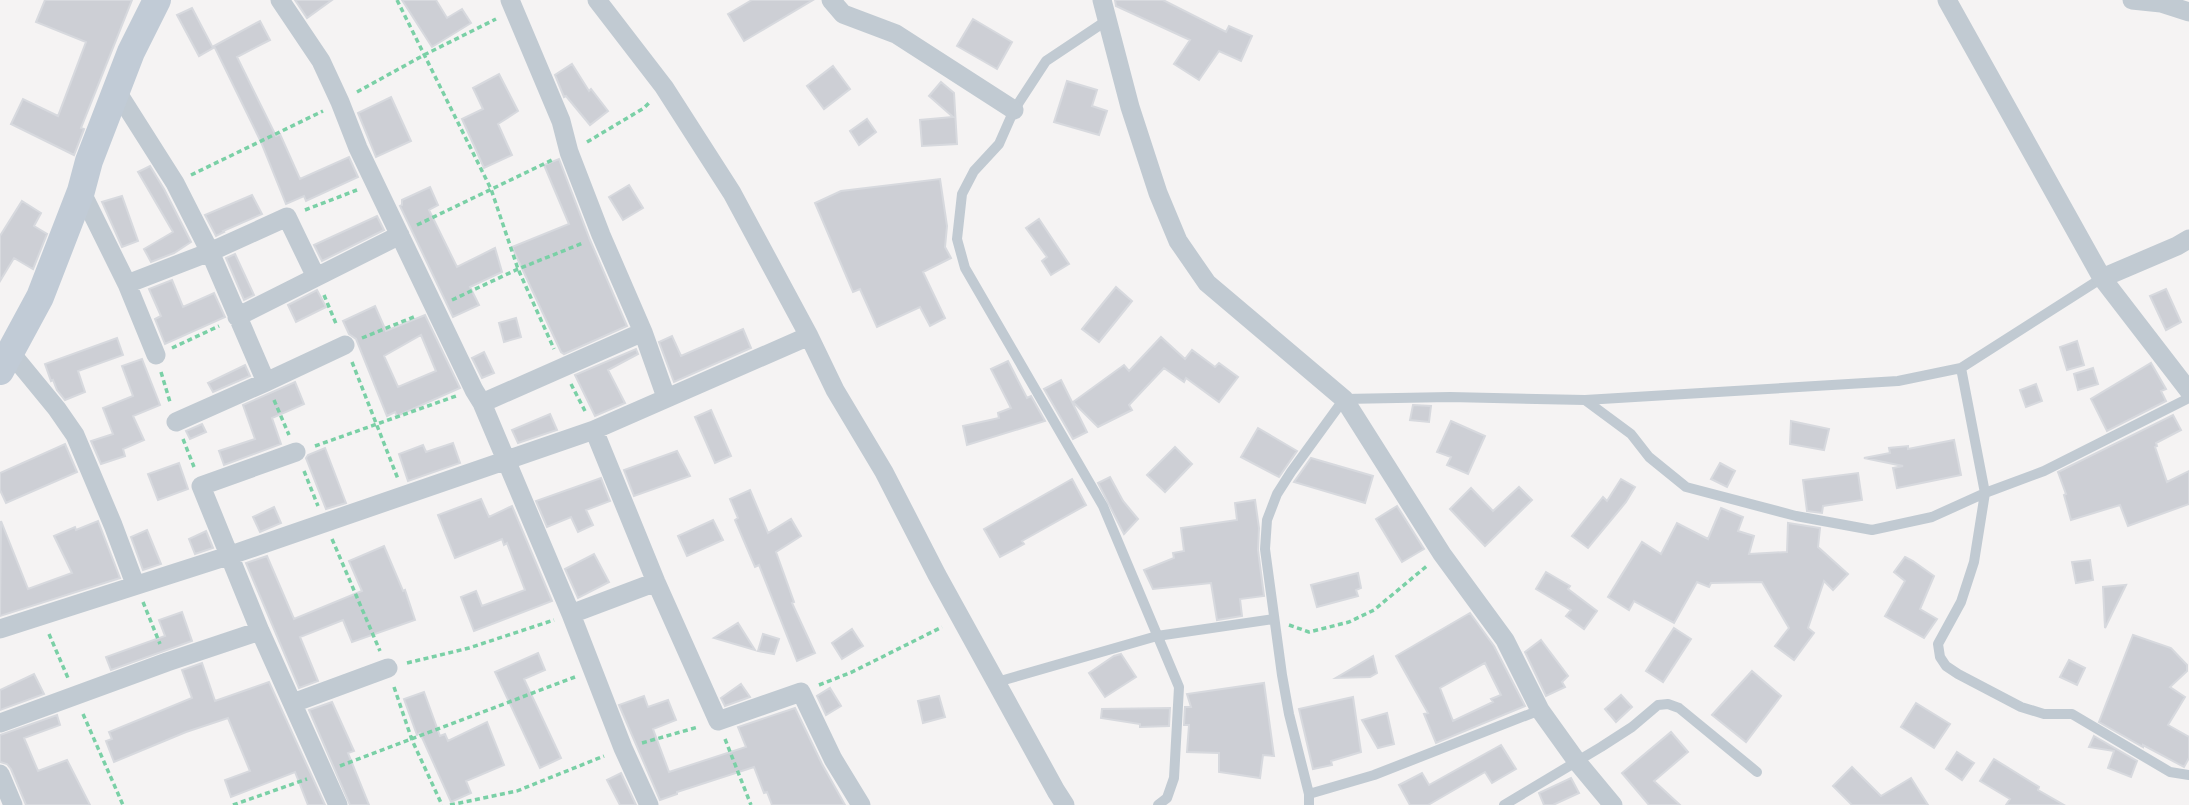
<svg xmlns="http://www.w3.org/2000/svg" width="2189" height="805" viewBox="0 0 2189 805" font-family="Jost,sans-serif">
<rect width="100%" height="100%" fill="#f5f3f3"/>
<path fill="#cdcfd5" stroke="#d7d9de" stroke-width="2" fill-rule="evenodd" d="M45 0H132L81 128 84 129 74 155 11 124 23 99 58 116 86 42 36 22Z
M295 0H332L307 18Z
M402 0H436L447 18 462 9 471 23 432 47Z
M752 0H813L744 41 728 14Z
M1115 0H1163L1226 32 1229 26 1252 36 1241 61 1219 51 1199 80 1174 64 1190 40 1116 6Z
M192 8 213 48 199 56 177 15Z
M973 19 1012 42 997 69 957 46Z
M260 21 270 40 237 57 276 136 280 134 300 179 349 157 358 177 306 201 304 196 286 204 261 142 214 46Z
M572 64 589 91 591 89 608 111 590 125 566 96 564 97 555 75Z
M833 66 850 89 824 109 807 86Z
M499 74 518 111 498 124 512 155 484 168 462 119 483 109 473 88Z
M1067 81 1097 90 1092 106 1107 111 1099 135 1054 122Z
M941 82 954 93 957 144 922 146 920 120 953 117 929 96Z
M391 97 411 141 376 157 358 113Z
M867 119 876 132 859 145 850 131Z
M559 159 590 240 627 326 564 354 561 352 512 247 569 224 544 165Z
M150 166 164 189 191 242 174 253 151 262 144 249 173 232 138 172Z
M940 179 947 226 945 247 951 258 923 272 945 318 930 326 920 307 877 327 860 289 853 292 815 203 841 191Z
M629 185 643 208 623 220 609 197Z
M430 187 438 205 429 210 457 267 495 248 502 272 470 287 479 305 453 317 400 206 402 205V200Z
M252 195 262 214 223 231 224 232 216 236 205 215Z
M122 196 138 241 122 247 102 202Z
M22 201 41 213 34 226 47 234 33 269 14 258 0 281V236Z
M377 216 384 230 322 261 314 245Z
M1039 219 1069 264 1051 275 1042 261 1047 257 1026 228Z
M235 254 254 295 244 300 226 258Z
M172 280 183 307 214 293 225 317 165 344 155 319 161 316 149 289Z
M1116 287 1132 301 1099 342 1082 329Z
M2166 289 2181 322 2166 330 2150 296Z
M317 290 326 307 296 322 288 305Z
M375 306 386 331 425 315 460 388 397 416 395 412 387 416 356 339 349 334 343 321ZM421 335 436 371 398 387 384 356Z
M516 318 521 337 504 342 499 323Z
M743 329 751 348 674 382 659 342 672 336 681 356Z
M1161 337 1185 359 1192 350 1215 367 1219 363 1238 377 1219 402 1186 378 1184 382 1164 368 1129 405 1132 410 1098 427 1073 402 1124 365 1129 371Z
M117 338 123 355 78 371 85 392 65 400 57 390 53 380 51 381 45 364Z
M2077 341 2084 365 2067 370 2060 347Z
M636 349 638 354 608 370 625 403 595 416 575 375Z
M484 352 494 373 482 378 472 358Z
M142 359 160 405 133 416 144 440 123 449 125 456 101 464 91 441 113 434 103 408 133 396 122 366Z
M1008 361 1027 398 1031 396 1045 421 967 445 963 426 999 418 998 413 1011 408 991 369Z
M2151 363 2166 389 2161 391 2166 401 2107 431 2091 399Z
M245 365 250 376 213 392 208 383Z
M2093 368 2098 384 2078 390 2074 374Z
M1061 380 1087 432 1073 439 1044 389Z
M295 382 304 404 272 418 281 444 224 465 219 451 255 439 243 405Z
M2036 384 2042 401 2026 407 2020 390Z
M1413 405 1431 406 1429 422 1410 420Z
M711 410 731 456 715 463 695 417Z
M550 414 557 430 518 443 512 430Z
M2173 415 2181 430 2156 443 2157 446 2155 447 2167 482 2189 471V504L2128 526 2120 505 2071 520 2064 495 2066 494 2058 472Z
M1451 421 1485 436 1468 474 1447 465 1451 457 1437 452Z
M1791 421 1829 429 1824 450 1790 444Z
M202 424 206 432 190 439 186 431Z
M1258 428 1297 451 1279 477 1241 457Z
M1954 440 1961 475 1897 488 1893 468 1903 466 1864 458 1890 453 1889 448 1908 446V449Z
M453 443 460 463 408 481 399 454 423 445 426 452Z
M65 444 77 472 6 503 0 490V473Z
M1175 447 1192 464 1165 492 1147 475Z
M325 448 346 503 326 509 306 458 308 455Z
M677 451 690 476 634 496 624 470Z
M1311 458 1373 476 1365 503 1294 482Z
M179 463 188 489 158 500 148 474Z
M1720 463 1735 471 1727 487 1711 479Z
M1858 473 1862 500 1823 506 1822 513 1807 511 1803 480Z
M1110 477 1123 501 1138 519 1124 534 1098 483Z
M601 478 610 501 586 510 593 525 578 532 571 517 547 527 536 501Z
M1072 479 1086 505 1022 541 1024 544 1000 557 984 529Z
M1621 479 1635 487 1626 502 1588 548 1572 536 1603 497 1607 501Z
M1519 487 1532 500 1485 546 1450 509 1471 488 1493 511Z
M750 490 768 533 791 519 801 536 776 552 794 602 792 603 815 653 797 661 759 565 755 567 735 520 738 518 730 499Z
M481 499 489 517 512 506 552 601 474 631 461 597 476 591 482 606 525 590 507 543 504 545 502 539 455 558 438 515Z
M1255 500 1259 528 1258 550 1264 596 1240 599 1242 616 1217 620 1211 583 1153 589 1144 570 1174 558 1173 553 1184 551 1181 528 1237 520 1235 503Z
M1397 506 1424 549 1402 562 1376 519Z
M274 507 281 523 260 532 253 517Z
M1721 508 1743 517 1738 531 1754 536 1749 554 1787 552 1788 523 1820 528 1818 547 1848 574 1833 590 1824 581 1808 628 1814 633 1794 660 1775 646 1789 628 1762 582 1711 583 1709 587 1697 582 1674 623 1634 601 1629 610 1608 597 1642 542 1661 554 1677 523 1708 539Z
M713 520 723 540 687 556 678 536Z
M1 521 28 589 72 573 54 536 75 527 76 530 98 521 120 578 0 616Z
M147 530 161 564 143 570 131 537Z
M206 531 213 548 195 554 189 539Z
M384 546 403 591 405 590 415 620 352 642 343 620 300 637 318 681 299 688 246 563 267 556 294 619 362 591 349 561Z
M594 554 609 582 578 598 565 569Z
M1905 557 1913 561 1934 576 1920 609 1937 619 1924 638 1885 616 1905 581 1894 572Z
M2090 560 2093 580 2076 583 2072 562Z
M1546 572 1570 586 1568 589 1597 611 1584 629 1566 616 1571 610 1536 589Z
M1358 573 1361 588 1356 590 1358 596 1317 607 1311 585Z
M2126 585 2105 628 2103 587Z
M182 612 192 641 111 670 106 657 165 636 159 620Z
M1470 613 1494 646 1525 706 1436 743 1424 714 1428 713 1396 656ZM1485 663 1501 695 1491 699 1493 702 1453 721 1440 688Z
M738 623 755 650 714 638Z
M1674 628 1691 639 1663 682 1646 671Z
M852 629 863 646 842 659 832 643Z
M763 634 779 639 774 654 758 651Z
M2133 635 2171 648 2187 665V671L2170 687 2185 697 2168 725 2189 737V758L2184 767 2143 745V747L2099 722Z
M1541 640 1568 676 1562 682 1565 687 1546 696 1525 652Z
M538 653 545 670 524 679 561 758 540 768 495 672Z
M1121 654 1136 677 1105 697 1089 673 1114 656Z
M1373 656 1377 673 1370 677 1336 678Z
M2069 660 2085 668 2077 685 2060 677Z
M202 663 215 701 269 682 325 805H308L295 772 231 797 225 780 250 771 228 718 186 732 114 762 106 741 112 739 109 732 192 698 182 670Z
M1752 671 1781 696 1746 742 1712 715Z
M34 674 44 694 0 710V690Z
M1264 683 1274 756 1263 755 1260 778 1219 772V753L1187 752 1189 725H1184L1185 707H1191L1187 694Z
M741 684 750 697 725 706 721 698Z
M830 688 841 706 826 715 817 696Z
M424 692 440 736 445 734 448 741 487 722 504 765 466 781 471 793 451 802 420 733 417 735 404 699Z
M1621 695 1632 707 1616 722 1605 709Z
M644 696 648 707 668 700 676 720 653 729 669 772 746 747 738 727 795 708 822 764 845 805H772L767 792 764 793 754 767 677 792V794L660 800 619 705Z
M939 696 945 717 923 723 918 701Z
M1353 697 1361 752 1331 761 1332 765 1313 769 1299 709Z
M332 702 354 751 348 753 369 805H350L309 710Z
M1916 703 1950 724 1934 748 1901 727Z
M1170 708 1169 726 1140 727V724L1101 718 1102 709Z
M1387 713 1394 744 1378 748 1362 720Z
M57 715 60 725 24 738 38 771 67 760 90 805H26L11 769 7 764 0 762V735Z
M1671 732 1688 752 1654 781 1680 805H1649L1622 773Z
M2094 736 2137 761 2131 777 2108 768 2114 751 2089 747Z
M1501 745 1516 769 1492 783 1485 772 1428 805H1410L1399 785 1422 773 1429 785Z
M1957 752 1974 763 1962 780 1946 769Z
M1994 759 2039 787 2038 790 2064 805H2006L2010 799 1980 781Z
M1852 767 1881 796 1911 778 1928 805H1852L1833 786Z
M621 773 636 805H620L607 780Z
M1571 778 1579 793 1553 805H1544L1539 793Z"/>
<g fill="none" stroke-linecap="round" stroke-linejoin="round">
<path stroke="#7ad0a6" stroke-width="3.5" stroke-dasharray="5 3.5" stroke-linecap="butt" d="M397 0 491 189 518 269 554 349
M357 92 424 55 496 19
M587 142 644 108 651 101
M191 175 323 111
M305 210 357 190
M417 225 552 160
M324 295 337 326
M452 300 518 269 583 243
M362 338 416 316
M172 348 219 326
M352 362 398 479
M161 372 170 402
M571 384 585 411
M274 400 289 435
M183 439 194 467
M315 446 456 396
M304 471 318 506
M332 539 380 651
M143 602 160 644
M1289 625 1309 632 1349 622 1374 610 1428 565
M49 634 68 678
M407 663 469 648 554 620
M819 685 852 672 942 627
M394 687 412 740 442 805
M83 714 123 805
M725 739 751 805
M642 743 698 727
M340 766 575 677
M233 805 307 779
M450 805 517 791 604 756"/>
<path stroke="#c1cad2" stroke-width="10" d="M1106 21 1046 61 1014 110 999 144 974 171 962 194 957 239 965 268 1103 506 1179 687 1174 778 1167 798 1158 805
M1961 368 1985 493 1974 562 1961 602 1938 644 1940 657 1946 666 1958 674 2021 707 2044 714H2072L2170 772 2189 775
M1585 400 1631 434 1649 457 1686 487 1796 516 1872 530 1932 517 1985 493 2044 471 2189 398
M997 682 1157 636 1274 619
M1309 794 1374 775 1540 710
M1309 805V794L1289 714 1282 675 1265 549 1267 520 1277 494 1291 472 1344 399 1450 397 1585 400 1898 381 1961 368 2102 278
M1504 805 1601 747 1632 727 1658 705 1668 704 1679 708 1757 772"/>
<path stroke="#c1cad2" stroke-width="19" d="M280 0 321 61 340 102 358 148 474 390 482 403 571 614 623 748 649 805
M510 0 561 121 569 152 601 235 643 332 666 397
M597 0 664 87 732 193 809 336 835 390 884 472 937 575 1056 791 1065 805
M831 0 843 14 896 34 1014 110
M1102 0 1130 107 1158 193 1178 241 1207 283 1344 399 1442 554 1505 640 1540 710 1578 763 1613 805
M1947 0 2102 278 2189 391
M2132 0 2161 3 2189 12
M116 90 175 183 210 252 266 382
M81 191 127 284 156 355
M2102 278 2177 246 2189 239
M127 284 210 252 287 217 316 277
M237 317 400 235
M11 353 57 409 75 435 113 525 135 584
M482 403 643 332
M176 422 266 382 345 345
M594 430 656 582 718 721 801 692 833 759 861 805
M296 452 201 486 260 631 338 805
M571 614 656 582
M0 629 231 555 594 430 809 336
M293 703 388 668
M0 723 167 662 260 631
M0 774 13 805"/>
<path stroke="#c1cbd6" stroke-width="28" d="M0 371 40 297 81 191 89 161 131 52 157 0"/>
</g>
</svg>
